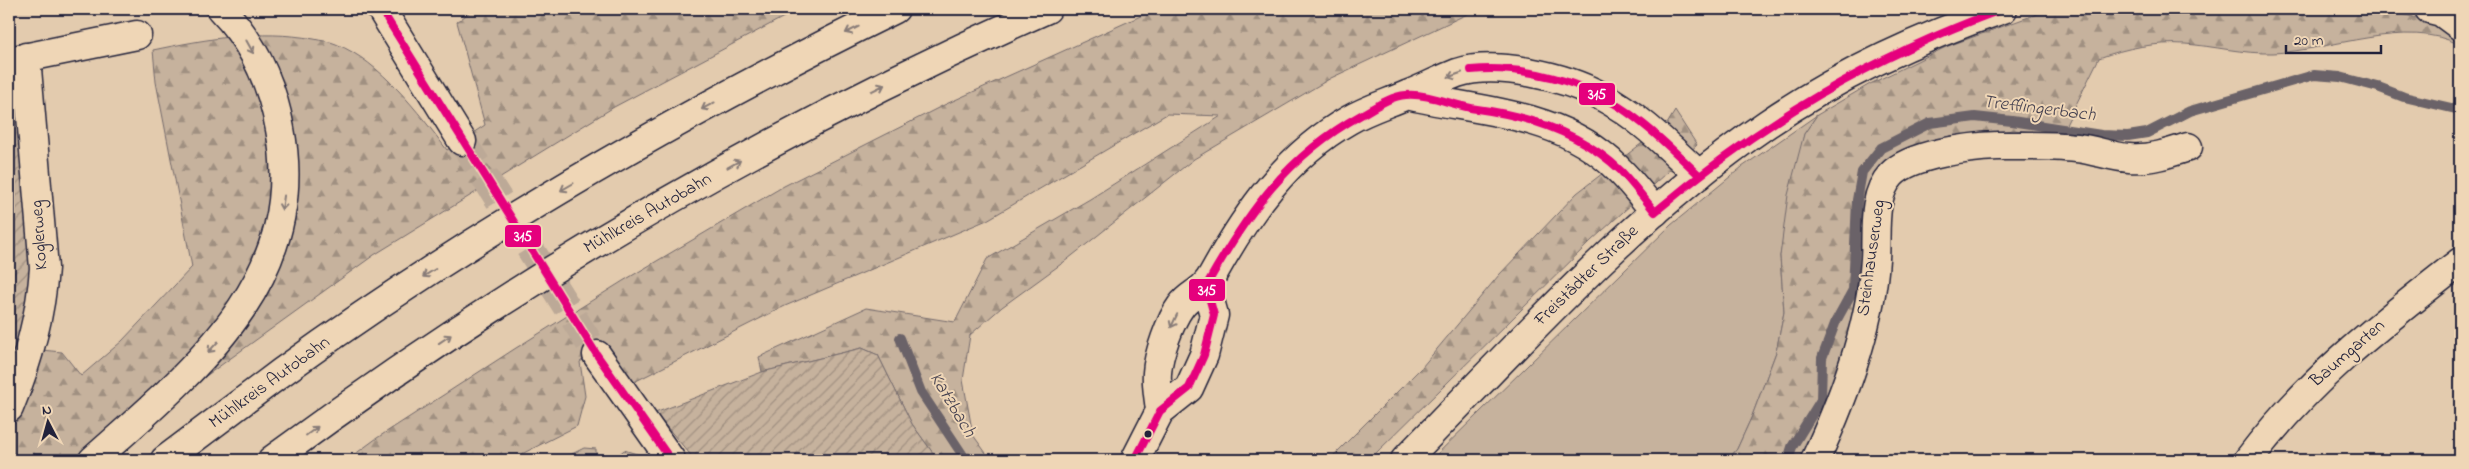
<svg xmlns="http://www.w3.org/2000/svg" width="2469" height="469" viewBox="0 0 2469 469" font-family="'Indie Flower',sans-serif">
<defs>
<pattern id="forest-firs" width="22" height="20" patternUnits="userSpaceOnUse" patternTransform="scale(1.25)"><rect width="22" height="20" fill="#c6b29d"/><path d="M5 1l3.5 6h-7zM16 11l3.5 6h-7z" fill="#a09081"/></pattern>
<pattern id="garden-furrows" width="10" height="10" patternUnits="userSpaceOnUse" patternTransform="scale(1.25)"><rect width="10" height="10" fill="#c6b29d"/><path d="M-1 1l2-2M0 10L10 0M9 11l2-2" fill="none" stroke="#a09081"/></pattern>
</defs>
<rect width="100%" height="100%" fill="#e3cbae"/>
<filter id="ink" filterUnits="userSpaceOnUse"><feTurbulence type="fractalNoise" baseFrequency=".02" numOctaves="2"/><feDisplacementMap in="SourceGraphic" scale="10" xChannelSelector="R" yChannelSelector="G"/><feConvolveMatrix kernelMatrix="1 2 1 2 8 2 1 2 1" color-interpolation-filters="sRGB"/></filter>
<g filter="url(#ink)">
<path fill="#c6b29d" stroke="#746a6c" d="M1817 115 1804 134 1780 256 1784 312 1776 352 1752 416 1737 449 1728 460H1431L1671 225 1742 167Z
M584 448 596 449V460H560Z"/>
<path fill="url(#forest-firs)" stroke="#746a6c" d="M474 9H799L614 107 374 255 167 404 94 460H9V432L21 410 41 350 62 352 81 376 122 341 192 267 156 82 153 50C206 39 260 29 314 39 321 41 330 41 336 44 381 62 419 113 447 150L485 125 457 22Z
M1156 9H1478L1331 78 1194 159 1068 259 1002 307 970 335 963 380 973 435 991 460H938L912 424 878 355 862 348 762 372 759 357 866 308 955 322 987 259 1090 199 1221 116 1167 114 987 220 785 306 634 382 606 343 580 362 585 396 577 426 510 460H347L377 438 516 348 623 281 784 186 944 105Z
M2051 9H2357C2400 12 2425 15 2460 42V45C2408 17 2329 51 2273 53 2243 54 2214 46 2185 44 2156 42 2126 48 2099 58L2061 135 2014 130 1968 135 1893 159 1866 259 1849 343 1804 460H1728L1737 449 1752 416 1776 352 1784 312 1780 256 1788 195 1804 134 1817 115 1870 84 1948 46Z
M1675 111 1697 145 1591 241 1369 460H1329L1422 367 1499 275 1577 193 1667 124Z
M624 450 643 456 648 460H613Z"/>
<path fill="url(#garden-furrows)" stroke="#746a6c" d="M9 88 20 113 34 286 9 376Z
M862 348 878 355 912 424 938 460H695L655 413 762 372Z"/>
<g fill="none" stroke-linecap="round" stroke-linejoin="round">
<path stroke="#6b6267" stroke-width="10" d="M900 338 921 392 966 460
M1788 460 1792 447 1821 400 1822 358 1836 321 1853 290 1857 200 1862 172 1881 148 1930 123 1975 117 2012 121 2101 135 2128 136 2147 133 2190 111 2314 75 2340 77 2378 87 2404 97 2460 110"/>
<path stroke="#bca997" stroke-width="28" stroke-dasharray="28 14" stroke-linecap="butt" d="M462 141 597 355"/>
<g stroke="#22223b" stroke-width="31">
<path id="minor" d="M381 9 462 141
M2429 9 2441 12 2460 26
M9 61 137 35
M1407 95C1480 112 1561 112 1617 168 1631 181 1643 197 1655 212
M597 355 671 460
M9 408C27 364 41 315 44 268L26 57
M1160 411C1159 399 1156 386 1157 373 1158 355 1170 321 1181 306 1190 293 1203 293 1213 274 1247 213 1287 155 1349 120 1368 109 1389 103 1409 94 1425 88 1441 79 1457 73 1497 60 1566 77 1601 96 1638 115 1669 147 1699 175
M1135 460 1160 411 1189 388 1204 355 1214 315 1206 286
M1815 460C1843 400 1871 325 1875 259 1877 232 1871 197 1891 175 1910 154 1970 147 1998 146 2024 146 2051 145 2077 148 2095 150 2112 157 2129 158 2149 160 2170 153 2188 147
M2248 460C2309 379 2381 324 2460 262"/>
</g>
<g stroke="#22223b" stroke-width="31">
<path id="major" d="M1405 460C1520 343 1631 217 1767 124 1839 75 1921 37 2003 9"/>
</g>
<g stroke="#22223b" stroke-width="31">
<path id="highway" d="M93 460C193 371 309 280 280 129 272 84 253 42 221 9
M165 460C204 431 243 401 282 372 474 233 683 113 895 9
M272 460C513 282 773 130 1047 9"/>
</g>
<use href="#minor" stroke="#efd6b6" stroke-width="28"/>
<use href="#major" stroke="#efd6b6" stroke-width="28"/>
<use href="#highway" stroke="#efd6b6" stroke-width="28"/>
<g stroke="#efd6b6" stroke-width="11">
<path id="bus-1" d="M381 9 597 355 671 460
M1471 70C1524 65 1584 81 1627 112 1653 130 1676 153 1699 175
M1135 460 1160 411 1189 388 1204 355 1214 315 1206 286C1247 213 1287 156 1361 115 1375 107 1391 96 1406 95 1429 93 1454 106 1477 109 1529 116 1583 134 1621 171 1633 184 1644 198 1655 212 1764 120 1870 58 2003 9"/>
</g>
<use href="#bus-1" stroke="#e5007d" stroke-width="8"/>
</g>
<defs><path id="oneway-shaft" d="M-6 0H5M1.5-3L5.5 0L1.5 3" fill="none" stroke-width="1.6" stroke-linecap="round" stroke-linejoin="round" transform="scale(1.25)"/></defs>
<g stroke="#887c78">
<use href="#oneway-shaft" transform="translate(852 30) rotate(154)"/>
<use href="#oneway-shaft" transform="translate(250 47) rotate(61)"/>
<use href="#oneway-shaft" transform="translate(1455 75) rotate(161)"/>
<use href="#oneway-shaft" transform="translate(878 88) rotate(-26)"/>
<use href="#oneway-shaft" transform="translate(708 106) rotate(152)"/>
<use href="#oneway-shaft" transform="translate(734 164) rotate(-29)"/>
<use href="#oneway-shaft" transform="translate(567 187) rotate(150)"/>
<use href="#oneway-shaft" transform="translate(283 203) rotate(98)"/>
<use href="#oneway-shaft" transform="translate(429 273) rotate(148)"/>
<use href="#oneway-shaft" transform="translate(1174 321) rotate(115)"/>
<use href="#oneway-shaft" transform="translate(445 339) rotate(-34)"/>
<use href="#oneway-shaft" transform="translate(213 347) rotate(133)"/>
<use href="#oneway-shaft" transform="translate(312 431) rotate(-37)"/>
</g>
</g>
<circle fill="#22223b" stroke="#efd6b6" stroke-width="2" cx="1148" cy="434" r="4.5"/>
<g text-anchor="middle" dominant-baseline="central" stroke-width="4" stroke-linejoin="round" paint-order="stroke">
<g font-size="18" fill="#22223b" stroke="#efd6b6">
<text transform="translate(648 214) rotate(-30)">Mühlkreis Autobahn</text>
<text transform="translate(40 235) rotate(-94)">Koglerweg</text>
<text transform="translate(1872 258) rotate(-82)">Steinhauserweg</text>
<text transform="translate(1587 276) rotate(-44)">Freistädter Straße</text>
<text transform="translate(2348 354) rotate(-41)">Baumgarten</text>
<text transform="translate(270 383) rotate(-36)">Mühlkreis Autobahn</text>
</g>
<g font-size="19" font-style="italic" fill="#464251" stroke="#efd6b6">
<text transform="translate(2039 109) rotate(7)">Trefflingerbach</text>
<text transform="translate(952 405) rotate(59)">Katzbach</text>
</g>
</g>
<g stroke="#efd6b6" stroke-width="2">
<rect x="1578" y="82" width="38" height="24" rx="5" fill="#e5007d"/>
<rect x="504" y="224" width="38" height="24" rx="5" fill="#e5007d"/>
<rect x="1188" y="278" width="38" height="24" rx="5" fill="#e5007d"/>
</g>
<g font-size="14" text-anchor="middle" font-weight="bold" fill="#fff">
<text x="1597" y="99">315</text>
<text x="523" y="241">315</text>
<text x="1207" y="295">315</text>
</g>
<rect width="2469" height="469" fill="none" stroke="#efd6b6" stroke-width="30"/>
<rect x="15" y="15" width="2439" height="439" fill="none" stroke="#22223b" stroke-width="2" filter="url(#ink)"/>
<g transform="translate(48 422) rotate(354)" stroke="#efd6b6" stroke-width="4" paint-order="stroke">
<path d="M0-4L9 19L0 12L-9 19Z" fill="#22223b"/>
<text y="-8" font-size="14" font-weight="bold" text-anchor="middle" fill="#22223b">N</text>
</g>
<path d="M2286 45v8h95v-8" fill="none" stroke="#22223b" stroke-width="2.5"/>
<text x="2294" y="45" font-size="15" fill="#22223b" stroke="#efd6b6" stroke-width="4" paint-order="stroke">20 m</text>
</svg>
